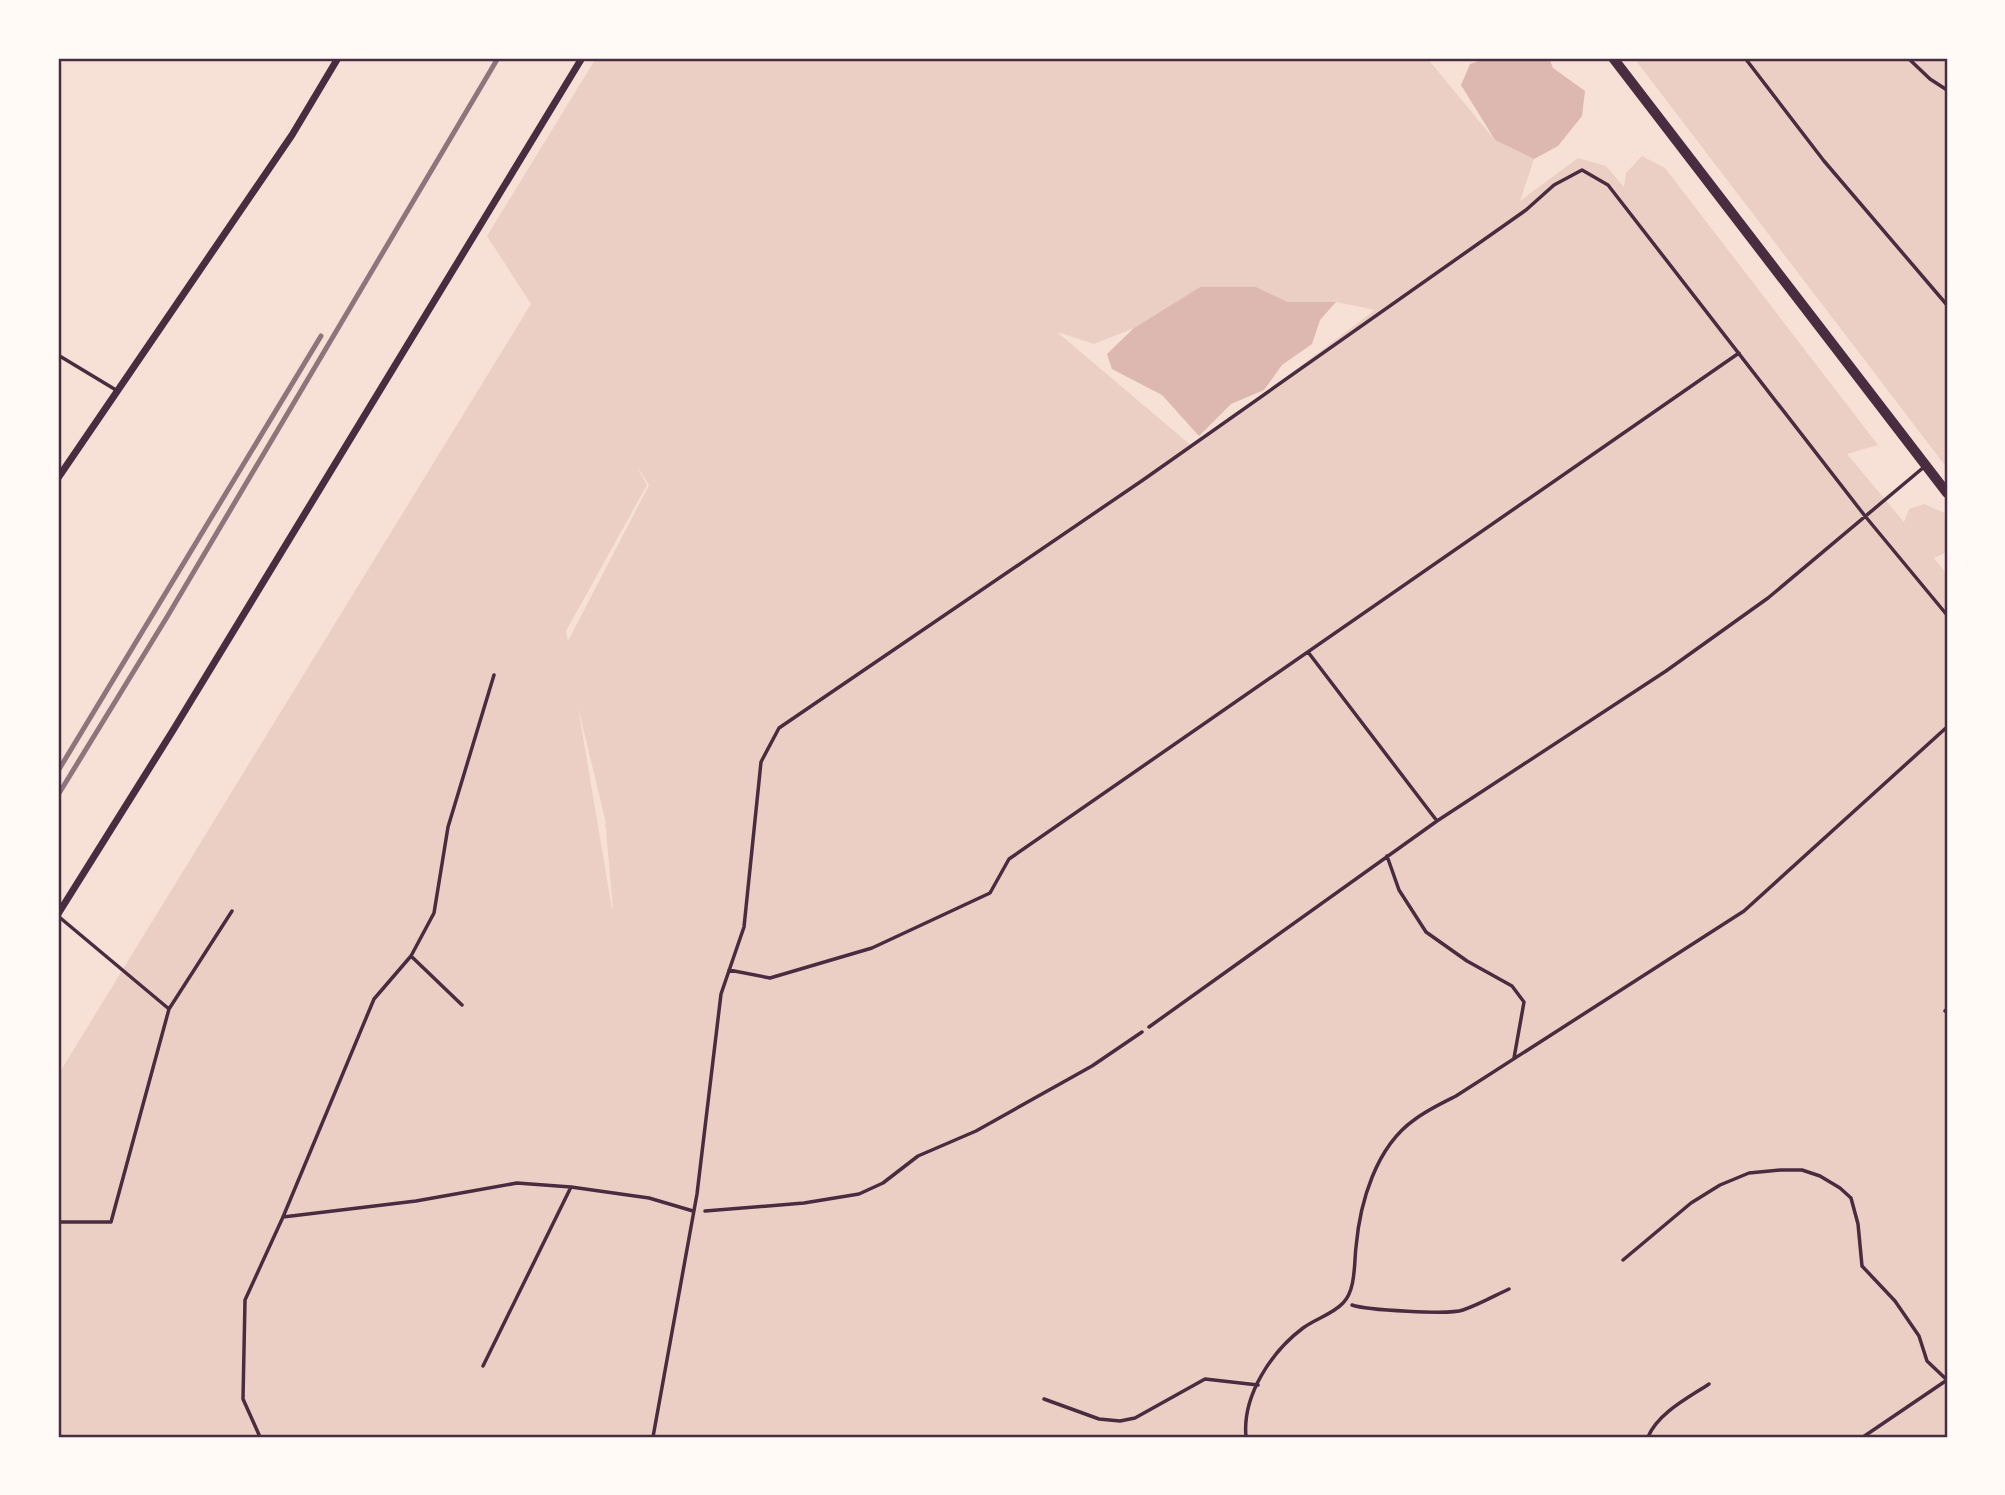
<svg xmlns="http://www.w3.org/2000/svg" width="2005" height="1495" viewBox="0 0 2005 1495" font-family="'Sofia Sans Condensed',sans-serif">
<rect width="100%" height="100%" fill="#f7e1d7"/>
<path fill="#ebcfc5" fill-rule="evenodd" d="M596 58H1427L1495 140 1534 159 1520 201 1578 158 1606 166 1624 187 1626 173 1642 156 1665 168 1878 445 1847 454 1904 522 1909 509 1924 504 1947 514V552L1934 558 1947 574V1437H58V1075L531 304 487 236ZM1200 287H1256L1288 302H1336L1375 310 1193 447 1057 332 1094 344 1134 328ZM636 465 649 485 568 641 566 631 647 485ZM578 707 605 819 613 910 612 909Z
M1634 58H1947V468Z"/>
<path fill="#dcb8b0" d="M1487 58H1549L1553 68 1585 91 1582 116 1558 146 1534 159 1495 140 1461 85 1470 64Z
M1200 287H1256L1288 302H1336L1320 320 1312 344 1282 365 1264 390 1231 404 1199 436 1162 395 1112 369 1107 354 1134 328Z"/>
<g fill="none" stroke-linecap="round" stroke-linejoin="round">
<path stroke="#4a2c40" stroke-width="3.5" d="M1745 58 1824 161 1947 305
M705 1211 804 1203 859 1194 883 1183 918 1156 976 1131 1092 1066 1142 1032
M1352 1305C1366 1310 1449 1315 1463 1310 1478 1305 1494 1296 1509 1289"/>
<path stroke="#4a2c40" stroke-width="3.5" d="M1908 58 1930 79 1947 90
M58 355 116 390
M1308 652 1437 821
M494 675 448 827 434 913 411 956 374 999 283 1217 416 1201 517 1183 571 1187 649 1198 693 1211
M1387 856 1399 890 1426 932 1467 961 1512 986 1524 1002 1514 1058
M58 916 169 1009
M411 956 462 1005
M729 970 770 978 872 948 990 893 1009 859 1739 353
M1945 1011 1947 1009
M1149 1027 1437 821 1666 671 1768 598 1924 467
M58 1222H111L169 1009 232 911
M1623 1260 1691 1203 1720 1185 1749 1173 1781 1170H1802L1820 1176 1840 1188 1851 1198 1858 1224 1862 1266 1895 1301 1919 1336 1927 1361 1947 1380 1863 1437
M483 1366 571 1187
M1044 1399 1099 1419 1120 1421 1135 1418 1205 1379 1258 1385
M260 1437 243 1399 245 1300 283 1217
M653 1437 697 1194 721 994 744 927 761 762 779 728 1143 480 1526 210 1554 185 1582 170 1608 185 1865 516 1947 615
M1246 1437C1242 1396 1271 1352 1303 1328 1315 1319 1333 1314 1343 1303 1356 1290 1354 1263 1356 1247 1360 1202 1376 1147 1414 1120 1427 1110 1442 1103 1456 1096L1744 911 1947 727
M1648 1437C1658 1413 1688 1398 1709 1384"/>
<path stroke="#4a2c40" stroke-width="7" d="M58 478 292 135 338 58
M58 914 172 732 582 58"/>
<path stroke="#4a2c40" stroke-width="10" d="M1613 58 1947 493"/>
<path stroke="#8f747c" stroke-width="5" d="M58 771 321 336
M58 795 167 617 498 58"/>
</g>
<rect width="2005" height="1495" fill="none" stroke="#fffaf5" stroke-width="119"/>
<rect x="60" y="60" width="1886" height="1376" fill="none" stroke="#4a2c40" stroke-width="2.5"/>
</svg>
